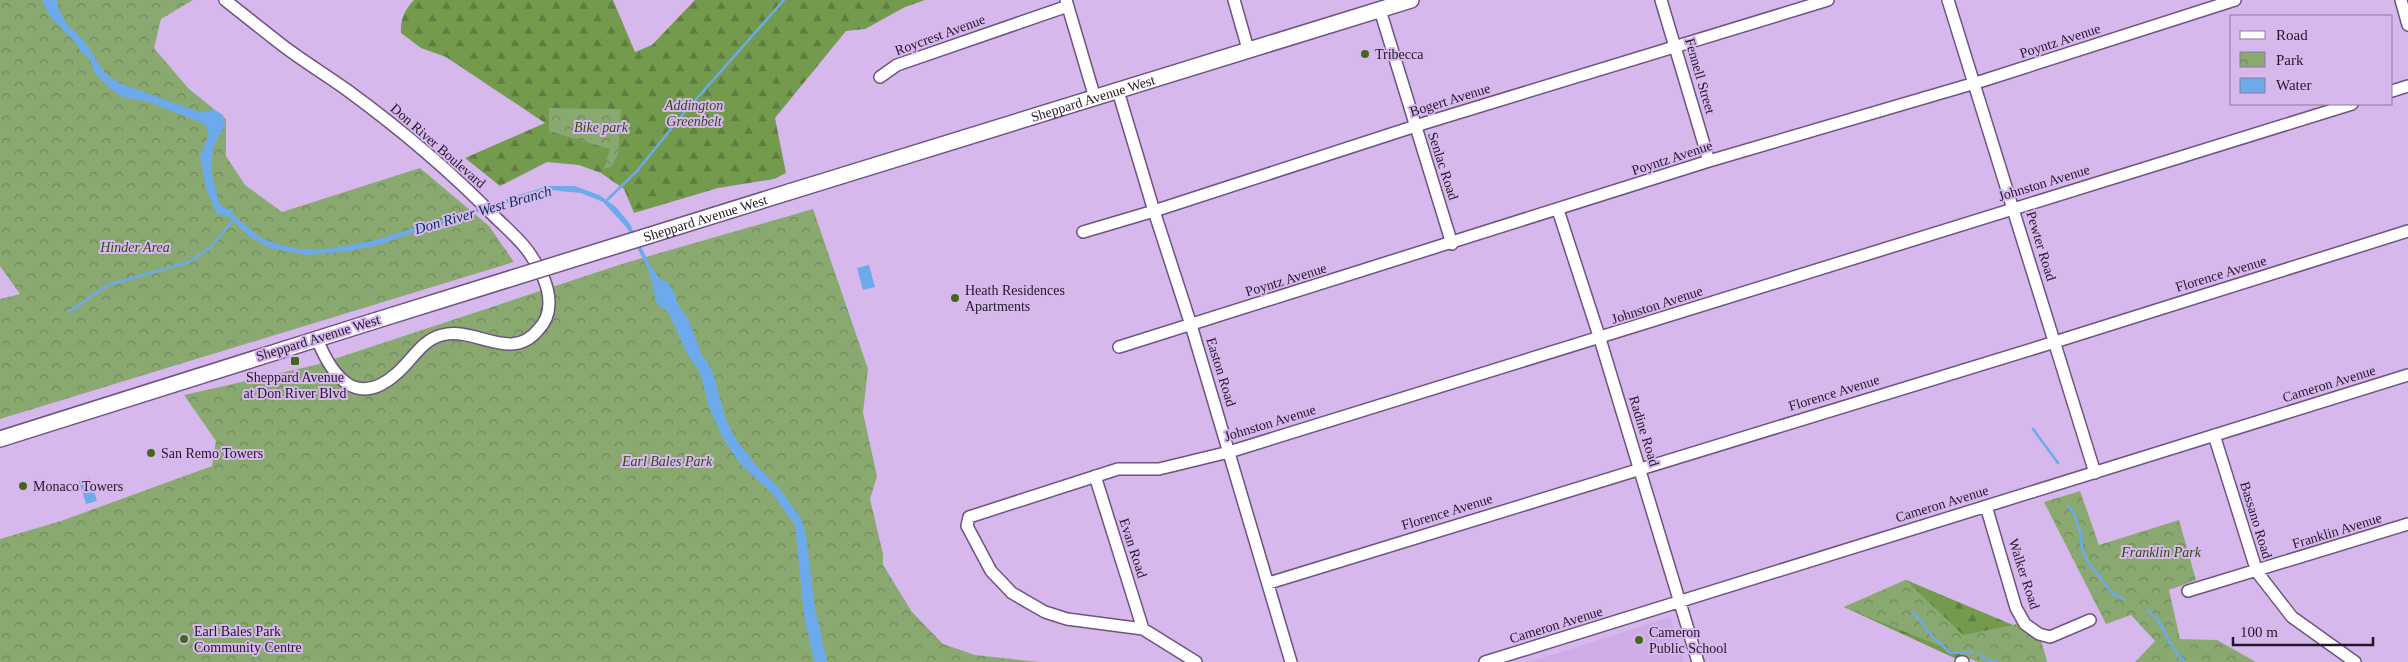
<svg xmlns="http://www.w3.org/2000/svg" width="2408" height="662" viewBox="0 0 2408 662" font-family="Georgia,serif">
<defs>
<pattern id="forest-firs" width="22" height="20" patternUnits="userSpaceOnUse" patternTransform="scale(1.25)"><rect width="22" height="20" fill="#739a4d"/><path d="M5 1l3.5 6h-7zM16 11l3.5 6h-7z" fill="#5e7d40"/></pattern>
<pattern id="park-crowns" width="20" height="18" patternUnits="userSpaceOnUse" patternTransform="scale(1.25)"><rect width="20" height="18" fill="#8aa970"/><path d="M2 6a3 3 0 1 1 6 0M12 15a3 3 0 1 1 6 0" fill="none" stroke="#70895c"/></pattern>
</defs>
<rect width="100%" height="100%" fill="#d7b8ec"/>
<path fill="#ceace5" d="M1670 617 1684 662H1530Z"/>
<path fill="url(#forest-firs)" d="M414 0H613L635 52 652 45 695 0H925L905 7 865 29 846 31 775 118 786 173 774 179 718 188 634 213 624 189 601 173 579 165 547 162 500 186 465 158 545 123 446 57 421 48 401 33C400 20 405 9 414 0Z
M1906 580 2013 625 2018 624 2041 641 2047 662H1979L1968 658 1963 662 1844 607Z"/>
<path fill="url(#park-crowns)" d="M0 0H193L161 19 154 48 188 88 226 119V156L245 185 282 212 420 168 489 226 514 262 0 419V299L20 294 0 266Z
M549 108 621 109 618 153 612 166 604 169 610 149 549 131Z
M813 209 868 369 863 413 877 476 870 499 883 554V565L912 612 943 644 975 655 1039 662H0V539L61 521 212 466 216 441 184 395 316 365 625 263Z
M2080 491 2099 545 2179 520 2196 580 2169 590 2180 639 2217 640 2256 662H2135L2155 641 2131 615 2106 624 2044 502Z
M1906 580 1963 635 2018 624 2041 641 2047 662H1979L1844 607Z"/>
<path fill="#6daaec" d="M42 0H57L59 10 67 24 84 41 105 73 119 83 199 112 215 110 223 115 225 125 213 147 211 171 219 203 224 208 233 210 231 213 261 238 277 244 299 249H328L372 241 548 186H575L599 195 616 207 630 224 650 265 660 279 668 283 674 291 677 303 689 321 701 353 712 370 726 420 737 441 757 466 778 487 801 518 806 536 815 607 827 662H815L813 657 804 615 795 525 772 493 741 465 723 438 709 408 701 375 686 351 668 312 657 304 649 271 627 228 603 202 581 193 549 190 423 229 379 245 349 251 307 255 270 248 250 237 229 217 217 214 206 189 200 156 209 134 205 124 149 102 123 97 113 91 95 73 89 58 82 53 75 42 49 15Z
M869 265 875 287 863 290 857 268Z
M90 478 97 501 86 504 79 481Z"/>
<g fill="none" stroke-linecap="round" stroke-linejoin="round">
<path stroke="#6daaec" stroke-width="2.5" d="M605 202 637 171 683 114 784 0
M69 312 108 285 189 262 211 247 234 219
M2033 429 2058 463
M2068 506 2074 514 2081 534 2082 550 2089 564 2114 595 2124 599
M2147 610C2166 622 2167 648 2185 662
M1913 612 1931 635 1950 653 1973 652
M1980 655 1989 661 1997 662"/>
<g stroke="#6e5381" stroke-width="14">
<path id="street" d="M225 0C244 15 263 30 282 45 303 61 326 75 347 90 399 128 449 170 494 216 506 228 521 240 530 254 540 269 549 285 549 303 549 313 545 323 538 330 511 363 475 326 442 335 421 340 412 361 396 374 356 409 332 376 317 339
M1066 0 1095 98
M1234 0 1248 49
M1661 0 1709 161
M1948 0 2095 473
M2401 0 2408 25
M1380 10 1452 244
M880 77 897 65 1068 6
M1118 91 1154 211 1191 325 1291 662
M2392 91 2408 86
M1558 210 1600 339 1698 662
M1083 232 1154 211 1425 123 1828 0
M1119 347 1709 161 1982 81 2235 0
M2214 435 2257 572 2292 617 2355 662
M1095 476 1143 629
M1986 506 2016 608 2025 624 2039 634 2050 637 2090 620
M1269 583 2042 346 2408 231
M2188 591 2408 524
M1196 662 1143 629 1067 619 1045 612 1012 593 991 571 967 526 969 517 1118 469H1159L1229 452 2352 104
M1485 662 2408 375
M1961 662H1963"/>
</g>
<g stroke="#6e5381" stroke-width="18">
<g id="secondary">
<path id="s1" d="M789 192 1411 0"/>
<path d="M0 439 371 322"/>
</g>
</g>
<use href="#street" stroke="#fff" stroke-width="11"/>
<use href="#secondary" stroke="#fff" stroke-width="15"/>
<g stroke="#6e5381" stroke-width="18" stroke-linecap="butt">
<g id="secondary-bridge">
<path id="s2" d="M371 322 789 192"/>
</g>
</g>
<use href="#secondary-bridge" stroke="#fff" stroke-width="15"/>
</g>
<g fill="#43651c" stroke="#d7b8ec" stroke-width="2">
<circle cx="1365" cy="54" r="5"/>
<circle cx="955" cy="298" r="5"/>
<rect x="290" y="356" width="10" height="10" rx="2.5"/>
<circle cx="151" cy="453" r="5"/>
<circle cx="23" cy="486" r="5"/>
<circle cx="184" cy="639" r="5"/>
<circle cx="1639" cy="640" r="5"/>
</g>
<g text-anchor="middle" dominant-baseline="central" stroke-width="4" stroke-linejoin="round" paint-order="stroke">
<g font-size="14" fill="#22172a" stroke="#d7b8ec">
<text transform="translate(940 35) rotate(-20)">Roycrest Avenue</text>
<text transform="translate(2060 41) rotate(-18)">Poyntz Avenue</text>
<text transform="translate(1700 76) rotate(74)">Fennell Street</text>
<text stroke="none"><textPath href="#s1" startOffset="318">Sheppard Avenue West</textPath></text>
<text transform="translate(1450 100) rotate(-17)">Bogert Avenue</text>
<text transform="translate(438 146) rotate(41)">Don River Boulevard</text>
<text transform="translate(1672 158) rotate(-18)">Poyntz Avenue</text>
<text transform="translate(1443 166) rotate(72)">Senlac Road</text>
<text transform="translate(2044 183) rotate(-17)">Johnston Avenue</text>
<text stroke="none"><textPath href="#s2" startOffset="350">Sheppard Avenue West</textPath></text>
<text transform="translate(2041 246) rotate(73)">Pewter Road</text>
<text transform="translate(2221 274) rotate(-17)">Florence Avenue</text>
<text transform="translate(1286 280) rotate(-17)">Poyntz Avenue</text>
<text transform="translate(1657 305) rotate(-18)">Johnston Avenue</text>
<text transform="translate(318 338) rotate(-17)">Sheppard Avenue West</text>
<text transform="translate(1221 372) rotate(73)">Easton Road</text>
<text transform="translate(2329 384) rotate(-17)">Cameron Avenue</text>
<text transform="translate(1834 393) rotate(-17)">Florence Avenue</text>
<text transform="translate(1270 423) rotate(-17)">Johnston Avenue</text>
<text transform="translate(1644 431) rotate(73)">Radine Road</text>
<text transform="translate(1942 504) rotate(-17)">Cameron Avenue</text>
<text transform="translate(1447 512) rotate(-17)">Florence Avenue</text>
<text transform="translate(2256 520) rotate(73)">Bassano Road</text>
<text transform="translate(2337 531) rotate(-17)">Franklin Avenue</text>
<text transform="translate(1133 548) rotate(72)">Evan Road</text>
<text transform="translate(2024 574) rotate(72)">Walker Road</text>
<text transform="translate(1556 625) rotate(-17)">Cameron Avenue</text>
</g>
<g font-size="14" fill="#22172a" stroke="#d7b8ec" text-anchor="start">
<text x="1375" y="54">Tribecca</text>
<text x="965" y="290">Heath Residences<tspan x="965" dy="16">Apartments</tspan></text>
<text x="295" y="377" text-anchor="middle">Sheppard Avenue<tspan x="295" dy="16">at Don River Blvd</tspan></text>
<text x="161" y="453">San Remo Towers</text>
<text x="33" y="486">Monaco Towers</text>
<text x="194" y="631">Earl Bales Park<tspan x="194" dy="16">Community Centre</tspan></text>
<text x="1649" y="632">Cameron<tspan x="1649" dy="16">Public School</tspan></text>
</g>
<g font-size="14" font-style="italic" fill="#304b13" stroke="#d7b8ec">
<text x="694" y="105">Addington<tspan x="694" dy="16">Greenbelt</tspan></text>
<text x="601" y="127">Bike park</text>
<text x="135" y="247">Hinder Area</text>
<text x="667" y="461">Earl Bales Park</text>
<text x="2161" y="552">Franklin Park</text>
</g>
<g font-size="15" font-style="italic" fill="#03315a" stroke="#d7b8ec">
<text transform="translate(483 210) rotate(-16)">Don River West Branch</text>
</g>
</g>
<rect x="2230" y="15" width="162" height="90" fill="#d7b8ec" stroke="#8f789e"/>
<rect x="2240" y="31" width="25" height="8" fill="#ffffff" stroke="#8f789e"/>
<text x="2276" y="40" font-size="15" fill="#22172a">Road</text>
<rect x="2240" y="52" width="25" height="15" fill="url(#park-crowns)" stroke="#8f789e"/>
<text x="2276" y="65" font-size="15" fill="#22172a">Park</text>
<rect x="2240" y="78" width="25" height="15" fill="#6daaec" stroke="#8f789e"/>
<text x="2276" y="90" font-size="15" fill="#22172a">Water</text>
<path d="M2233 637v8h140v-8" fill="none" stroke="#22172a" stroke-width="2.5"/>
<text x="2240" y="637" font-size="15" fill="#22172a" stroke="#d7b8ec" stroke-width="4" paint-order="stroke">100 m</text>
</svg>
